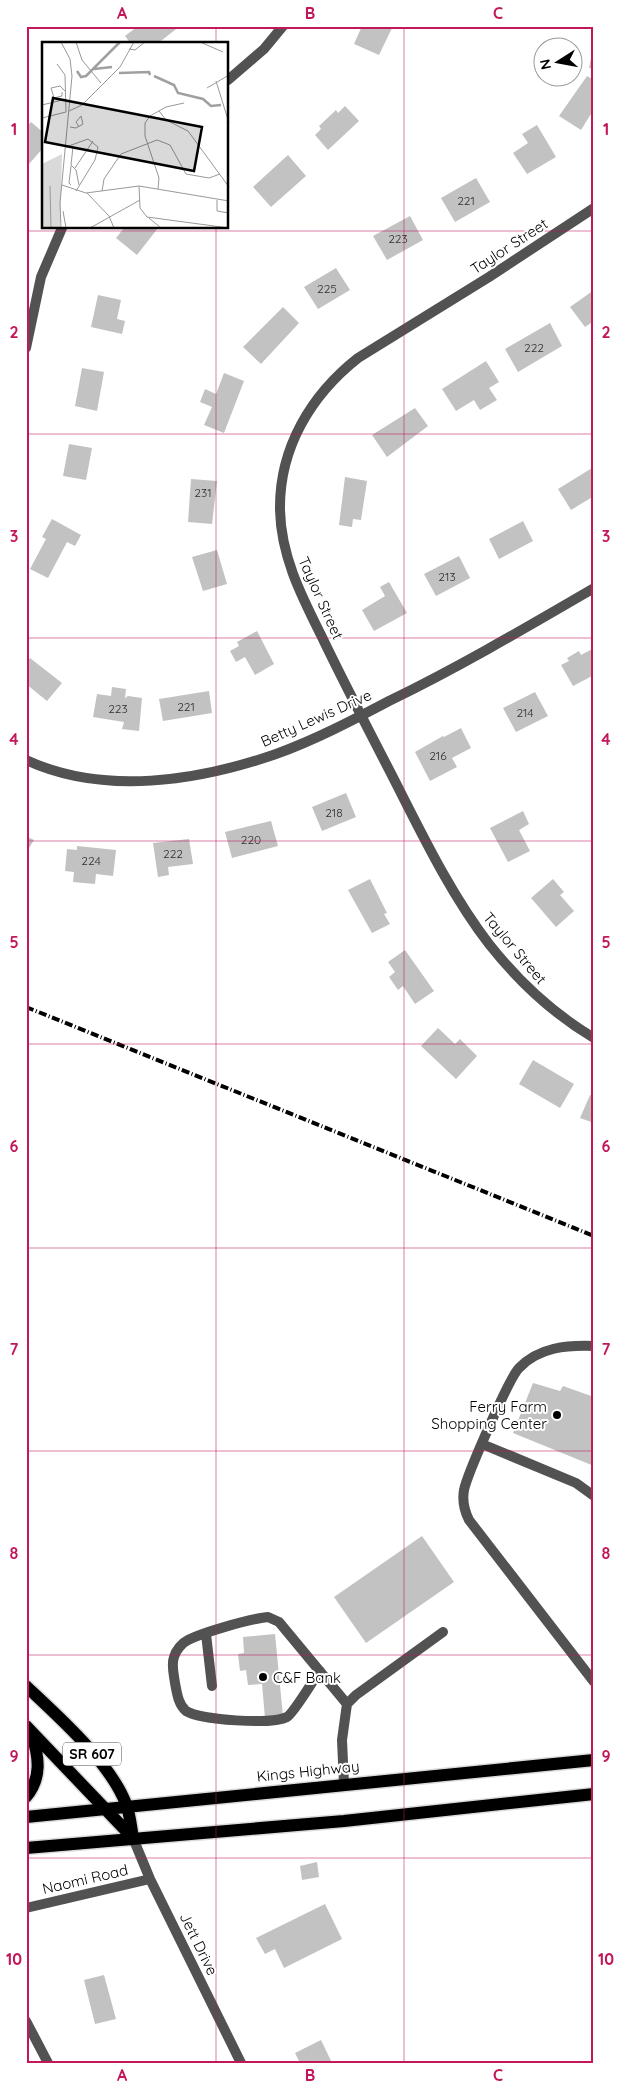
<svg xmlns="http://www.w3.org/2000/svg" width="620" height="2089" viewBox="0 0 620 2089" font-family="Quicksand,sans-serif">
<rect width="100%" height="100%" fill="#fff"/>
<path fill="#c2c2c2" d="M138 26H180L157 44H131L125 36Z
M362 26H393L379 55 354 44Z
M593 48 594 49V69L589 68Z
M587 76 594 80 592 93 594 95V109L581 130 559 116Z
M345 106 359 121 328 150 315 135 321 129 319 126 336 110 338 113Z
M31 122 44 133V147L29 164 26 162V127Z
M537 125 556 157 527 174 513 153 528 143 522 134Z
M288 155 306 176 271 207 253 187Z
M476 178 490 202 455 222 441 198Z
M410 216 423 240 387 260 373 236Z
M124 228H158L137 255 116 238Z
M336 268 350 290 318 309 304 287Z
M594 290V321L585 327 570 307Z
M98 295 121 300 117 319 125 321 122 334 91 327Z
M283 307 299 323 261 364 243 347Z
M550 323 562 346 518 372 505 349Z
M486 361 499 382 489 388 497 400 480 410 474 400 456 411 442 389Z
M82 368 104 372 97 411 75 406Z
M224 373 244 381 224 433 204 425 212 407 200 402 205 389 216 394Z
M415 408 428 426 387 457 372 435Z
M69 444 92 448 86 480 63 476Z
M592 468 594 496 571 510 558 489Z
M345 477 367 481 361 520 353 519 352 527 339 525Z
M191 479 217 481 212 524 188 522Z
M52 519 81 535 75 546 67 542 48 578 30 569 46 539 42 537Z
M523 521 533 541 499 559 489 539Z
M217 550 227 584 203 591 192 557Z
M459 556 470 578 436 596 424 574Z
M389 582 407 613 374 631 362 610 385 596 380 587Z
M257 631 274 664 255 675 245 657 236 662 230 651 239 646 237 642Z
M594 648V675L573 686 561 665 569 661 567 658 579 651 581 655Z
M30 658 62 683 47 701 26 684V663Z
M112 687 126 689 125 698 128 696 142 698 139 731 122 729 124 722 93 717 97 694 111 696Z
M209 691 212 713 163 721 159 699Z
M535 692 548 716 516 732 503 708Z
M461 728 471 748 452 758 457 767 430 781 415 752 443 736 444 737Z
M346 793 356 817 322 831 312 807Z
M523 811 529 824 519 830 530 851 508 862 490 828Z
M271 821 278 846 232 858 225 832Z
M26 836 34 840 26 853Z
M189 839 193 864 168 867 169 875 158 877 153 843Z
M77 846 116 850 113 876 96 874 95 884 73 882 74 872 65 871 67 849 77 850Z
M370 879 387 913 384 914 390 924 372 933 348 890Z
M553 879 564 892 560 895 574 911 556 927 531 898Z
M405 950 434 991 415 1004 403 986 398 990 389 977 395 972 388 962Z
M438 1028 455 1044 460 1039 477 1056 456 1079 421 1046Z
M533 1060 574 1084 560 1108 519 1084Z
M590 1095 594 1096V1123L580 1118Z
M533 1383 560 1391 563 1386 594 1397V1466L513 1433Z
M422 1536 454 1582 366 1643 334 1597Z
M275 1634 283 1716 265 1718 262 1684 248 1685 246 1670 240 1671 238 1654 244 1653 243 1637Z
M317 1862 319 1877 302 1880 300 1866Z
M325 1904 342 1939 284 1968 275 1949 265 1954 256 1938Z
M104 1975 116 2019 95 2024 84 1980Z
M321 2040 332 2063H300L295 2053Z"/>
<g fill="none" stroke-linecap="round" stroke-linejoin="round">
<g stroke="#dbdbdb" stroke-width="15">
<path id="primary" d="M26 1686C59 1717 110 1762 126 1804 130 1814 131 1827 133 1838
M26 1726 133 1838
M26 1797C42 1778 39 1757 32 1735
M26 1817 594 1760
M26 1848 344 1821 594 1794"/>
</g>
<path stroke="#525252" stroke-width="10" d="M594 1346C567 1345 539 1347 519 1368 509 1378 467 1475 464 1490 462 1501 464 1510 469 1520L594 1682
M482 1444 576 1483 594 1496
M206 1634 212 1686
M320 1671C313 1680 294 1713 287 1717 272 1725 200 1720 186 1711 178 1704 177 1693 175 1683 174 1675 171 1665 174 1657 176 1650 182 1643 188 1640 204 1632 244 1621 261 1618L268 1617 279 1622 347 1704 342 1740 344 1784
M347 1704 356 1695 443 1632"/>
<path stroke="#525252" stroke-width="10" d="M228 80 264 49 283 26
M594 208 489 277 358 358C311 395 279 448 280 510 281 556 301 595 321 635 341 677 362 717 383 758 416 821 446 888 489 944 519 982 552 1013 594 1038
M26 348 41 277 62 228
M26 760C104 796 198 781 276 754 315 740 353 720 389 701 459 667 527 627 594 588
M133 1838 150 1879 241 2063
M26 1908 150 1879
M26 2021 48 2063"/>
<use href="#primary" stroke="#000" stroke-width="12"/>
<path stroke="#000" stroke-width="4" stroke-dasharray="8 2.5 1 2.5" stroke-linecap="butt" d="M26 1007 594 1236"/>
</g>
<path fill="none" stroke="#c2185b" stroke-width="1" stroke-opacity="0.55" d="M216 26V44M404 26V2063M216 228V2063M26 231H594M26 434H594M26 638H594M26 841H594M26 1044H594M26 1248H594M26 1451H594M26 1655H594M26 1858H594"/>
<g fill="#000" stroke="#fff" stroke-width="2">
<circle cx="557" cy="1415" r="5"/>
<circle cx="263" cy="1677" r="5"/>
</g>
<g text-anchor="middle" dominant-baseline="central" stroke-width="4" stroke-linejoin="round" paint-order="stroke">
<g font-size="12" fill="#303030">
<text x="466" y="200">221</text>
<text x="398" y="238">223</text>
<text x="327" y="288">225</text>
<text x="534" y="347">222</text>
<text x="203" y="492">231</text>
<text x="447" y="576">213</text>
<text x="186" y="706">221</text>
<text x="118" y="708">223</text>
<text x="525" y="712">214</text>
<text x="438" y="755">216</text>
<text x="334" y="812">218</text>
<text x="251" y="839">220</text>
<text x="173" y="853">222</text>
<text x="91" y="860">224</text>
</g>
<rect fill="#fff" stroke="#4c4c4c" stroke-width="1" x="63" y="1742.5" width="58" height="23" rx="4"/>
<g font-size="14" font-weight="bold" fill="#000">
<text x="92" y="1754">SR 607</text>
</g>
<g font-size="15" fill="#000" stroke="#fff">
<text transform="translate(509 246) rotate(-33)">Taylor Street</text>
<text transform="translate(321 598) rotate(66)">Taylor Street</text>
<text transform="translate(316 718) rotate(-24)">Betty Lewis Drive</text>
<text transform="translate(515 948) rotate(50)">Taylor Street</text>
<text transform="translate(308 1771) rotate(-6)">Kings Highway</text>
<text transform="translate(85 1879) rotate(-13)">Naomi Road</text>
<text transform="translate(199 1944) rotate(64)">Jett Drive</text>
</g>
<g font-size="15" fill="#000" stroke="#fff" text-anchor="end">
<text x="547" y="1406">Ferry Farm<tspan x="547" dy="17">Shopping Center</tspan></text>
<text x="273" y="1677" text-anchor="start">C&amp;F Bank</text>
</g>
</g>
<g transform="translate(42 42)">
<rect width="186" height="186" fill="#fff"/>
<path d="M20 112 18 186H0V122Z" fill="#d9d9d9"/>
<path fill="none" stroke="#a0a0a0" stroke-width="2.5" d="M52 27 70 25M35 29 39 35 44 34 78 0M77 31 107 30 108 33M112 34 132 43 136 51 161 57 169 64 179 63"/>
<path fill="none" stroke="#999" stroke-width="1" d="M19 0 28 17 30 34 18 161 19 186M34 0 40 18 59 41M158 0 181 10M87 7 93 8 103 0M15 22 23 33 24 70M174 39 187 81M165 46 187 33M20 50V54L12 56 9 46 18 44 24 50M0 63 24 57M27 69 40 63 78 25 92 0M117 69 124 78 146 89 187 145M0 76 24 70M28 85 34 86 41 82 39 74 34 80 37 85M24 105 46 97 56 105 53 118 34 149M31 105 29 123 34 128 37 143M29 124 27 141 29 143M33 126 51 99M20 143 44 151 97 144 187 159M8 144 9 186M97 144 98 166 105 175 187 186M116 147 117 136 103 94V81L108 74 124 65 142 61M60 149 62 137 79 112 115 98 128 103 144 132 167 136 178 132M45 151 67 174 72 186M175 158V169L187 171M21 169 24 186M107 176 119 186M48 186 98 158"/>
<path fill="#000" fill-opacity="0.15" stroke="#000" stroke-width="2.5" d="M11 56 160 85 152 129 3 100Z"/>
<rect width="186" height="186" fill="none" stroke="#000" stroke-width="2.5"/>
</g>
<rect width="620" height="2089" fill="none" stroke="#ffffff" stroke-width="55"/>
<g transform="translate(558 62) rotate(259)"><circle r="24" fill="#ffffff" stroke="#999999"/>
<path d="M0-4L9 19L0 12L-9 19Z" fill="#000000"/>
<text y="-8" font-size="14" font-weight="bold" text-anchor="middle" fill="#000000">N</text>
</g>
<rect x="28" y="28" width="564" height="2034" fill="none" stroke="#c2185b" stroke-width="2"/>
<g font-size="16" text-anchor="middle" font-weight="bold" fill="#c2185b">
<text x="122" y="19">A</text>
<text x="310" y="19">B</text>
<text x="498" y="19">C</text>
<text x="14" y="135">1</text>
<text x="606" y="135">1</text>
<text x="14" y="338">2</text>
<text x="606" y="338">2</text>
<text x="14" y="542">3</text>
<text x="606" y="542">3</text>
<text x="14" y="745">4</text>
<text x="606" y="745">4</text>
<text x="14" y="948">5</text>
<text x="606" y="948">5</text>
<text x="14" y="1152">6</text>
<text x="606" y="1152">6</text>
<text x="14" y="1355">7</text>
<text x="606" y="1355">7</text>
<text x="14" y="1559">8</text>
<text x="606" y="1559">8</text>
<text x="14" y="1762">9</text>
<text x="606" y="1762">9</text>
<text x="14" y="1965">10</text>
<text x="606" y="1965">10</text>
<text x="122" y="2081">A</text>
<text x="310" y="2081">B</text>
<text x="498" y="2081">C</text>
</g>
</svg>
